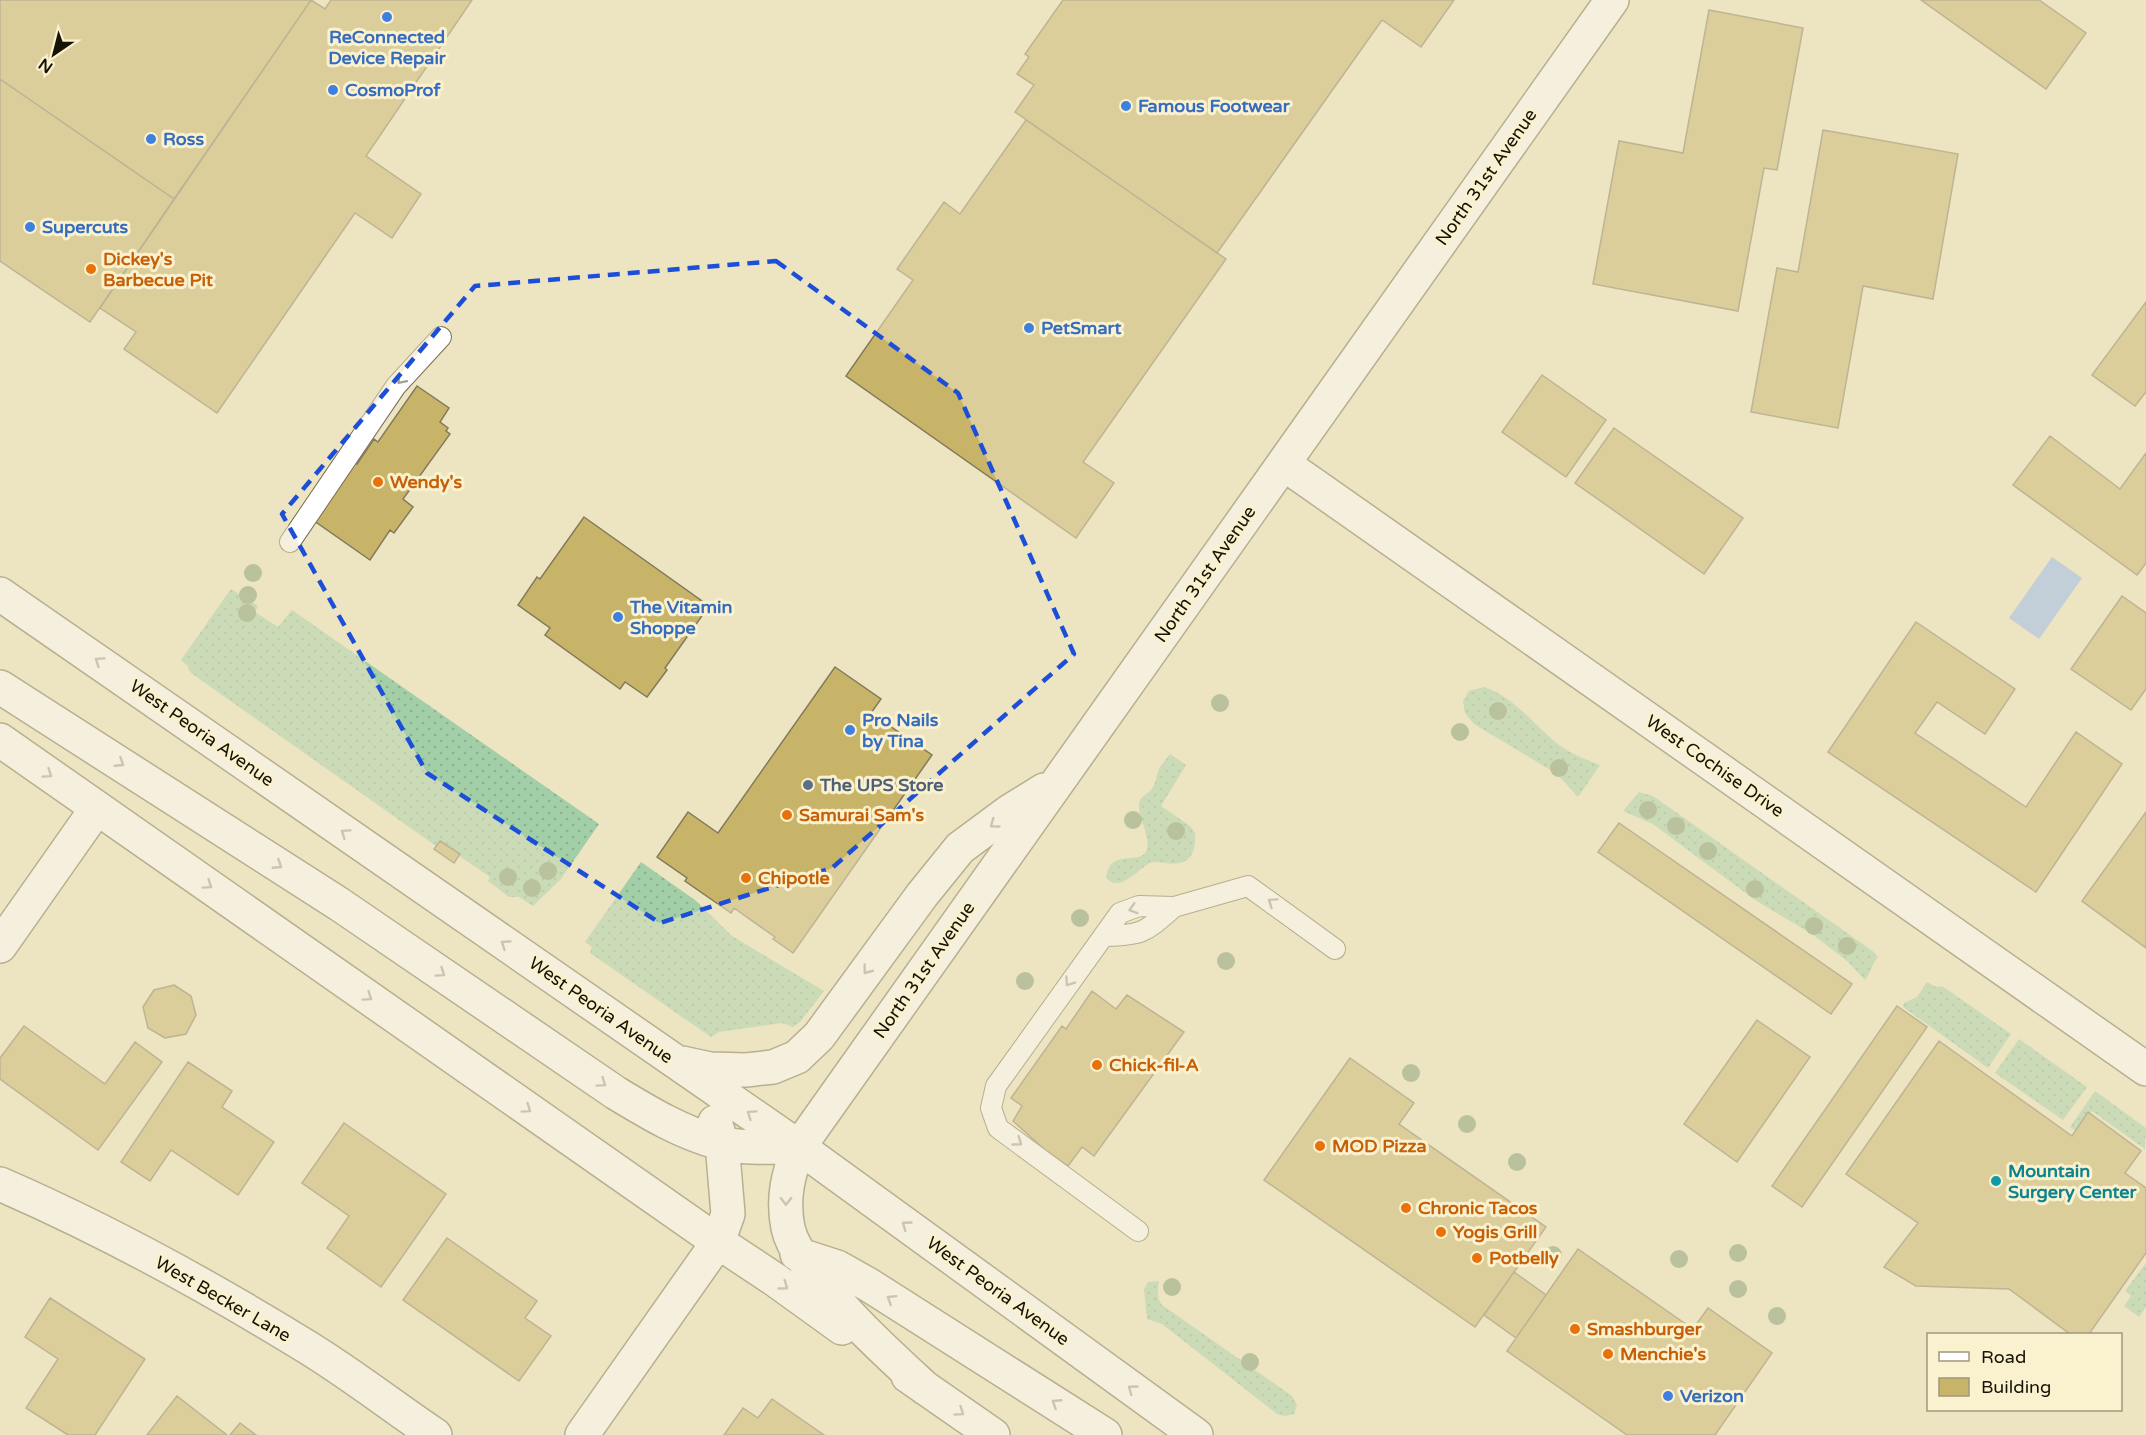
<svg xmlns="http://www.w3.org/2000/svg" width="2146" height="1435" viewBox="0 0 2146 1435" font-family="'Varela Round',sans-serif">
<defs>
<pattern id="grass-dots" width="8" height="8" patternUnits="userSpaceOnUse" patternTransform="scale(1.5)"><rect width="8" height="8" fill="#a2cfa8"/><path d="M2 2h.1M6 6h.1" fill="none" stroke="#8bb18f" stroke-width="1.8" stroke-linecap="round"/></pattern>
</defs>
<rect width="100%" height="100%" fill="#ede4c2"/>
<path fill="url(#grass-dots)" d="M231 589 258 606 255 612 278 627 292 610 599 824 561 879 533 906 519 897H509L488 881 490 877 439 842 436 846 191 673 187 665 181 660Z
M1484 687C1513 697 1531 721 1554 741 1568 753 1584 759 1600 765L1578 797 1557 774 1474 724 1465 713 1463 701 1469 691Z
M1170 754 1186 765 1161 806 1190 826 1195 833C1196 857 1188 866 1165 863 1161 863 1155 861 1150 863 1139 868 1118 895 1106 877 1110 849 1137 864 1145 853 1153 842 1140 821 1139 808 1138 795 1148 796 1153 787 1157 781 1156 775 1159 769 1162 764 1166 759 1170 754Z
M1639 792 1653 796 1874 952 1878 957C1871 965 1871 973 1865 980L1847 961 1812 934 1755 900 1653 824 1623 811Z
M641 862 695 900 732 936 824 991 800 1022 793 1027 782 1023 719 1032 711 1037 590 953 592 947 585 942Z
M1927 982 1936 987 1942 986 2011 1034 1988 1068 1903 1007 1904 1003 1917 997Z
M2019 1039 2087 1087 2063 1120 1995 1073Z
M2095 1091 2146 1128 2145 1149 2092 1111 2077 1132 2070 1127Z
M2146 1263V1307L2139 1317 2124 1306 2131 1296 2125 1291Z
M1159 1281C1158 1290 1156 1298 1162 1305L1292 1396 1297 1405 1294 1414 1285 1416 1277 1414 1162 1324 1147 1319 1144 1289 1148 1282Z"/>
<path fill="#8fb5f2" d="M2052 557 2082 578 2039 639 2009 618Z"/>
<path fill="#c8b469" stroke="#837a5b" stroke-width="1.5" d="M0 0H311L174 199 0 79Z
M311 0 325 9 331 0H472L366 156 421 194 392 238 355 213 217 413 124 349 136 332 100 308Z
M1063 0H1454L1421 47 1382 20 1217 253 1015 112 1034 85 1017 74 1029 57 1025 54Z
M1921 0H2039L2086 33 2046 89Z
M1709 10 1803 28 1777 170 1764 168 1738 311 1593 284 1619 141 1683 153Z
M0 79 174 199 90 322 0 261Z
M1026 120 1226 259 1083 462 1114 483 1076 538 846 376 913 280 897 269 944 202 960 214Z
M1823 130 1958 154 1933 299 1863 286 1838 428 1751 412 1777 268 1798 272Z
M2146 302V392L2135 406 2092 375Z
M1542 375 1606 420 1566 477 1502 432Z
M417 386 449 408 440 422 448 428 446 431 450 434 403 499 413 507 394 533 390 530 370 560 313 520 354 461 357 464 374 439 378 442Z
M1614 428 1743 518 1704 574 1575 483Z
M2050 436 2120 489 2146 453V563L2137 575 2013 485Z
M584 517 709 606 665 668 667 670 647 697 625 682 620 689 545 635 550 628 518 605 537 577 540 579Z
M2122 596 2146 613V689L2131 710 2071 669Z
M1916 622 2015 689 1985 734 1937 702 1915 733 2026 807 2076 732 2122 764 2036 892 1828 752Z
M835 667 881 699 871 713 932 755 793 953 773 939 775 937 734 908 731 913 685 881 687 878 657 857 688 812 718 833Z
M2146 812V948L2082 901Z
M1619 823 1852 984 1831 1014 1598 852Z
M440 841 460 854 454 863 434 849Z
M174 985 191 996 196 1015 186 1034 165 1038 148 1028 143 1007 154 990Z
M1092 991 1116 1009 1127 995 1184 1032 1094 1156 1082 1147 1068 1166 1044 1149 1013 1121 1022 1106 1011 1098 1062 1026 1066 1029Z
M1897 1006 1927 1027 1802 1207 1772 1186Z
M1757 1020 1810 1057 1737 1162 1684 1124Z
M24 1026 105 1084 135 1042 162 1062 98 1150 0 1079V1058Z
M1939 1041 2072 1136 2088 1112 2141 1151 2125 1173 2146 1188V1253L2089 1334H2070L2009 1289 1916 1286 1884 1267 1918 1223 1846 1174Z
M1350 1058 1414 1103 1399 1124 1546 1227 1475 1327 1264 1180Z
M188 1062 232 1091 222 1107 274 1142 238 1195 171 1150 150 1181 121 1162Z
M344 1123 446 1194 381 1287 327 1248 349 1216 302 1183Z
M447 1238 537 1301 525 1318 551 1336 519 1381 403 1300Z
M1578 1249 1693 1329 1708 1308 1772 1353 1715 1435H1627L1507 1351Z
M1514 1272 1546 1295 1516 1338 1484 1315Z
M50 1298 145 1359 95 1435H68L26 1408 58 1359 25 1337Z
M177 1396 227 1435H147Z
M772 1399 824 1435H724L743 1408 758 1418Z
M240 1423 256 1435H230Z"/>
<g fill="none" stroke-linecap="round" stroke-linejoin="round">
<g stroke="#786f51" stroke-width="22">
<path id="lane" d="M290 542 396 386 441 337
M1105 936C1144 935 1145 932 1174 907
M1138 1231 998 1128 991 1108 996 1086 1120 913 1139 906 1174 907 1248 886 1335 949"/>
</g>
<g stroke="#786f51" stroke-width="36">
<path id="street" d="M1284 464 2146 1069
M0 946 97 808
M0 1184C106 1230 208 1286 307 1347 351 1374 392 1406 435 1435"/>
</g>
<g stroke="#786f51" stroke-width="36">
<path id="secondary" d="M0 594 799 1147 1196 1435
M0 687 339 904 616 1093C649 1113 682 1133 720 1143 745 1149 773 1147 799 1147
M0 740 718 1242 774 1279 842 1328
M682 1063 710 1069 746 1070 773 1067 797 1057 819 1036 922 895 960 848 1010 811 1044 790
M797 1254 837 1267 869 1285 1105 1435
M908 1376 993 1435
M925 1388C884 1350 843 1313 810 1268 801 1257 791 1242 788 1228 782 1198 788 1174 799 1147L1612 0
M582 1435 718 1242 728 1214 722 1143 715 1122"/>
</g>
<use href="#lane" stroke="#fff" stroke-width="20"/>
<use href="#street" stroke="#fff" stroke-width="33"/>
<use href="#secondary" stroke="#fff" stroke-width="33"/>
</g>
<g fill="#7a996e">
<circle cx="253" cy="573" r="9"/>
<circle cx="248" cy="595" r="9"/>
<circle cx="247" cy="613" r="9"/>
<circle cx="1220" cy="703" r="9"/>
<circle cx="1498" cy="711" r="9"/>
<circle cx="1460" cy="732" r="9"/>
<circle cx="1559" cy="768" r="9"/>
<circle cx="1648" cy="810" r="9"/>
<circle cx="1133" cy="820" r="9"/>
<circle cx="1676" cy="826" r="9"/>
<circle cx="1176" cy="831" r="9"/>
<circle cx="1708" cy="851" r="9"/>
<circle cx="548" cy="871" r="9"/>
<circle cx="508" cy="877" r="9"/>
<circle cx="532" cy="888" r="9"/>
<circle cx="1755" cy="889" r="9"/>
<circle cx="1080" cy="918" r="9"/>
<circle cx="1814" cy="926" r="9"/>
<circle cx="1847" cy="946" r="9"/>
<circle cx="1226" cy="961" r="9"/>
<circle cx="1025" cy="981" r="9"/>
<circle cx="1411" cy="1073" r="9"/>
<circle cx="1467" cy="1124" r="9"/>
<circle cx="1517" cy="1162" r="9"/>
<circle cx="1738" cy="1253" r="9"/>
<circle cx="1553" cy="1255" r="9"/>
<circle cx="1679" cy="1259" r="9"/>
<circle cx="1172" cy="1287" r="9"/>
<circle cx="1738" cy="1289" r="9"/>
<circle cx="1777" cy="1316" r="9"/>
<circle cx="1250" cy="1362" r="9"/>
</g>
<defs><path id="oneway-chevron" d="M-2-3.5L2.5 0L-2 3.5" fill="none" stroke-width="1.6" stroke-linecap="round" stroke-linejoin="round" transform="scale(1.5)"/></defs>
<g stroke="#a1a09b">
<use href="#oneway-chevron" transform="translate(401 380) rotate(131)"/>
<use href="#oneway-chevron" transform="translate(99 661) rotate(-146)"/>
<use href="#oneway-chevron" transform="translate(120 763) rotate(33)"/>
<use href="#oneway-chevron" transform="translate(48 774) rotate(35)"/>
<use href="#oneway-chevron" transform="translate(994 824) rotate(144)"/>
<use href="#oneway-chevron" transform="translate(345 833) rotate(-145)"/>
<use href="#oneway-chevron" transform="translate(278 865) rotate(33)"/>
<use href="#oneway-chevron" transform="translate(208 885) rotate(35)"/>
<use href="#oneway-chevron" transform="translate(1272 902) rotate(-146)"/>
<use href="#oneway-chevron" transform="translate(1133 909) rotate(164)"/>
<use href="#oneway-chevron" transform="translate(505 944) rotate(-145)"/>
<use href="#oneway-chevron" transform="translate(867 970) rotate(127)"/>
<use href="#oneway-chevron" transform="translate(441 973) rotate(34)"/>
<use href="#oneway-chevron" transform="translate(1069 982) rotate(125)"/>
<use href="#oneway-chevron" transform="translate(368 997) rotate(35)"/>
<use href="#oneway-chevron" transform="translate(602 1083) rotate(35)"/>
<use href="#oneway-chevron" transform="translate(527 1109) rotate(35)"/>
<use href="#oneway-chevron" transform="translate(751 1114) rotate(-145)"/>
<use href="#oneway-chevron" transform="translate(1018 1142) rotate(36)"/>
<use href="#oneway-chevron" transform="translate(786 1201) rotate(91)"/>
<use href="#oneway-chevron" transform="translate(906 1225) rotate(-144)"/>
<use href="#oneway-chevron" transform="translate(784 1286) rotate(36)"/>
<use href="#oneway-chevron" transform="translate(891 1299) rotate(-148)"/>
<use href="#oneway-chevron" transform="translate(1132 1389) rotate(-144)"/>
<use href="#oneway-chevron" transform="translate(1056 1403) rotate(-147)"/>
<use href="#oneway-chevron" transform="translate(960 1412) rotate(34)"/>
</g>
<path d="M0 0H2146V1435H0ZM776 261 958 393 1074 654 832 868 660 923 427 773 282 514 475 286Z" fill="#ede4c2" fill-opacity=".55" fill-rule="evenodd"/>
<path fill="none" stroke="#1d4ed8" stroke-width="4.5" stroke-dasharray="12 8" stroke-linejoin="round" d="M776 261 958 393 1074 654 832 868 660 923 427 773 282 514 475 286Z"/>
<g fill="#3f7fe0" stroke="#faf1cf" stroke-width="2">
<circle cx="387" cy="17" r="6"/>
<circle cx="333" cy="90" r="6"/>
<circle cx="1126" cy="106" r="6"/>
<circle cx="151" cy="139" r="6"/>
<circle cx="30" cy="227" r="6"/>
<circle cx="1029" cy="328" r="6"/>
<circle cx="618" cy="617" r="6"/>
<circle cx="850" cy="730" r="6"/>
<circle cx="1668" cy="1396" r="6"/>
</g>
<g fill="#e8710a" stroke="#faf1cf" stroke-width="2">
<circle cx="91" cy="269" r="6"/>
<circle cx="378" cy="482" r="6"/>
<circle cx="787" cy="815" r="6"/>
<circle cx="746" cy="878" r="6"/>
<circle cx="1097" cy="1065" r="6"/>
<circle cx="1320" cy="1146" r="6"/>
<circle cx="1406" cy="1208" r="6"/>
<circle cx="1441" cy="1232" r="6"/>
<circle cx="1477" cy="1258" r="6"/>
<circle cx="1575" cy="1329" r="6"/>
<circle cx="1608" cy="1354" r="6"/>
</g>
<circle fill="#5c6f8a" stroke="#faf1cf" stroke-width="2" cx="808" cy="785" r="6"/>
<circle fill="#0f9aa8" stroke="#faf1cf" stroke-width="2" cx="1996" cy="1181" r="6"/>
<g text-anchor="middle" dominant-baseline="central" stroke-width="6" stroke-linejoin="round" paint-order="stroke">
<g font-size="18" font-weight="bold" fill="#366cbe" stroke="#faf1cf" text-anchor="start">
<text x="387" y="37" text-anchor="middle">ReConnected<tspan x="387" dy="21">Device Repair</tspan></text>
<text x="345" y="90">CosmoProf</text>
<text x="1138" y="106">Famous Footwear</text>
<text x="163" y="139">Ross</text>
<text x="42" y="227">Supercuts</text>
<text x="1041" y="328">PetSmart</text>
<text x="630" y="607">The Vitamin<tspan x="630" dy="21">Shoppe</tspan></text>
<text x="862" y="720">Pro Nails<tspan x="862" dy="21">by Tina</tspan></text>
<text x="1680" y="1396">Verizon</text>
</g>
<g font-size="18" fill="#151206" stroke="#faf1cf">
<text transform="translate(1486 177) rotate(-55)">North 31st Avenue</text>
<text transform="translate(1205 574) rotate(-55)">North 31st Avenue</text>
<text transform="translate(202 733) rotate(35)">West Peoria Avenue</text>
<text transform="translate(1715 766) rotate(35)">West Cochise Drive</text>
<text transform="translate(924 970) rotate(-55)">North 31st Avenue</text>
<text transform="translate(601 1010) rotate(35)">West Peoria Avenue</text>
<text transform="translate(998 1291) rotate(36)">West Peoria Avenue</text>
<text transform="translate(223 1299) rotate(30)">West Becker Lane</text>
</g>
<g font-size="18" font-weight="bold" fill="#c56008" stroke="#faf1cf" text-anchor="start">
<text x="103" y="259">Dickey's<tspan x="103" dy="21">Barbecue Pit</tspan></text>
<text x="390" y="482">Wendy's</text>
<text x="799" y="815">Samurai Sam's</text>
<text x="758" y="878">Chipotle</text>
<text x="1109" y="1065">Chick-fil-A</text>
<text x="1332" y="1146">MOD Pizza</text>
<text x="1418" y="1208">Chronic Tacos</text>
<text x="1453" y="1232">Yogis Grill</text>
<text x="1489" y="1258">Potbelly</text>
<text x="1587" y="1329">Smashburger</text>
<text x="1620" y="1354">Menchie's</text>
</g>
<g font-size="18" font-weight="bold" fill="#4e5e75" stroke="#faf1cf" text-anchor="start">
<text x="820" y="785">The UPS Store</text>
</g>
<g font-size="18" font-weight="bold" fill="#0d838f" stroke="#faf1cf" text-anchor="start">
<text x="2008" y="1171">Mountain<tspan x="2008" dy="21">Surgery Center</tspan></text>
</g>
</g>
<rect x="1927" y="1333" width="195" height="78" fill="#faf1cf" stroke="#9e987f" stroke-width="1.5"/>
<rect x="1939" y="1352" width="30" height="9" fill="#ffffff" stroke="#9e987f" stroke-width="1.5"/>
<text x="1981" y="1363" font-size="18" fill="#151206">Road</text>
<rect x="1939" y="1378" width="30" height="18" fill="#c8b469" stroke="#9e987f" stroke-width="1.5"/>
<text x="1981" y="1393" font-size="18" fill="#151206">Building</text>
<g transform="translate(54 54) rotate(215)" stroke="#faf1cf" stroke-width="4.5" paint-order="stroke">
<path d="M0-4.5L10 22L0 15L-10 22Z" fill="#151206"/>
<text y="-9" font-size="16" font-weight="bold" text-anchor="middle" fill="#151206">N</text>
</g>
</svg>
